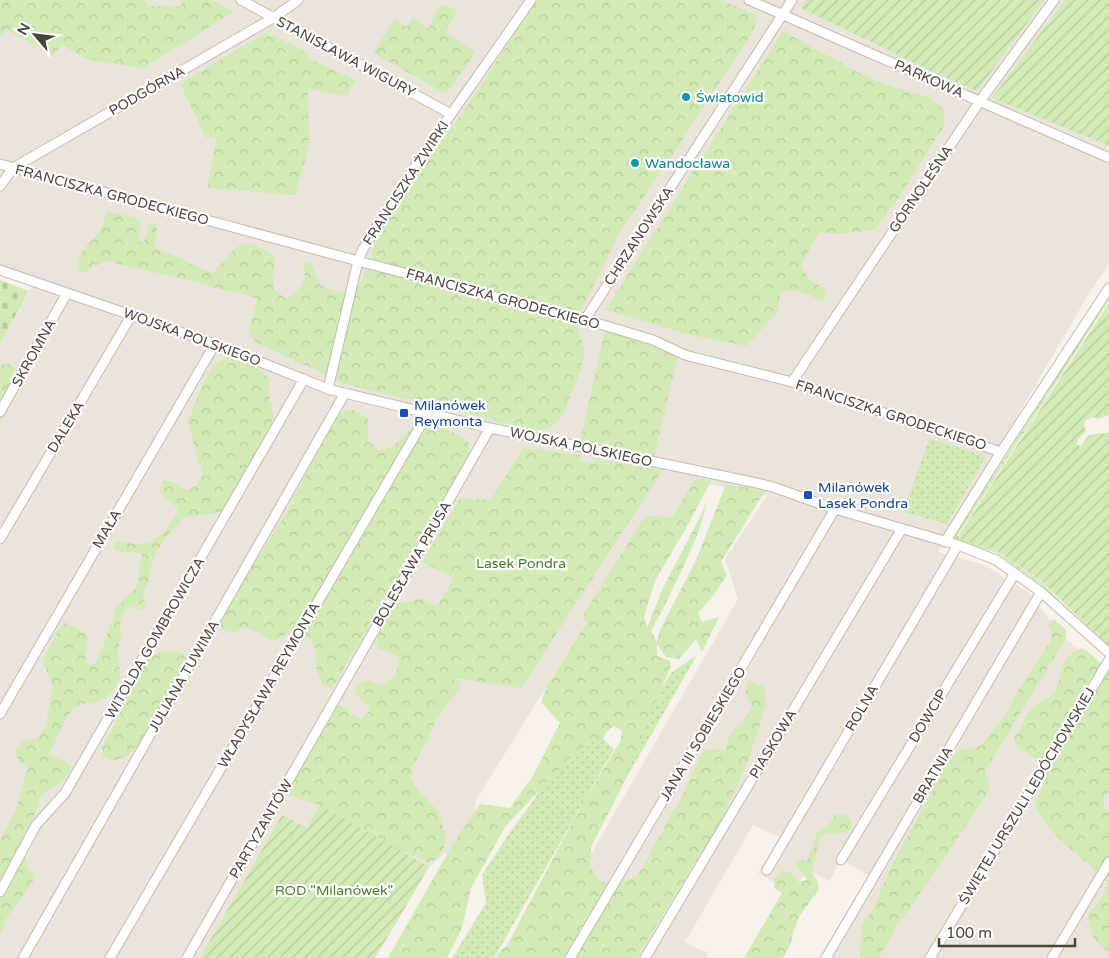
<svg xmlns="http://www.w3.org/2000/svg" width="1109" height="958" viewBox="0 0 1109 958" font-family="'Varela Round',sans-serif">
<defs>
<pattern id="grass-dots" width="8" height="8" patternUnits="userSpaceOnUse" patternTransform="scale(1.25)"><rect width="8" height="8" fill="#d2eab5"/><path d="M2 2h.1M6 6h.1" fill="none" stroke="#b6ca9c" stroke-width="1.8" stroke-linecap="round"/></pattern>
<pattern id="forest-crowns" width="20" height="18" patternUnits="userSpaceOnUse" patternTransform="scale(1.25)"><rect width="20" height="18" fill="#d2eab5"/><path d="M2 6a3 3 0 1 1 6 0M12 15a3 3 0 1 1 6 0" fill="none" stroke="#b6ca9c"/></pattern>
<pattern id="cemetery-stones" width="16" height="16" patternUnits="userSpaceOnUse" patternTransform="scale(1.25)"><rect width="16" height="16" fill="#d2eab5"/><path d="M2 7V4a2 2 0 0 1 4 0v3zM10 15v-3a2 2 0 0 1 4 0v3z" fill="#b6ca9c"/></pattern>
<pattern id="garden-furrows" width="10" height="10" patternUnits="userSpaceOnUse" patternTransform="scale(1.25)"><rect width="10" height="10" fill="#d2eab5"/><path d="M-1 1l2-2M0 10L10 0M9 11l2-2" fill="none" stroke="#b6ca9c"/></pattern>
</defs>
<rect width="100%" height="100%" fill="#f6f3ec"/>
<path fill="#eae5da" d="M0 0H1109V265L1091 290 938 552 984 565 1028 592 1062 636 1109 674V958H819L868 875 841 860 829 881 807 869 792 893 758 873 779 837 753 825 685 942 709 954 707 958H562L551 923 738 599 725 559 767 496 704 483 672 534 648 523 476 800 467 866 445 853 429 867 375 958H0V344L37 278 0 265Z"/>
<path fill="url(#grass-dots)" d="M1109 295V300L958 535 960 539 995 550 1040 581 1080 621 1039 583 995 552 957 541 954 537Z
M929 439 986 456 947 524 903 512Z
M697 655 559 895 505 958 671 673Z
M614 712 603 739 614 749 494 958H452L486 903 482 875 510 832 531 804 575 732Z"/>
<path fill="url(#forest-crowns)" d="M0 0H145L148 6H180L184 0H211L234 12 143 68 86 59 61 44 54 56 8 30 0 36Z
M537 0H720L756 15 757 22 748 39 672 156 620 232 581 310 576 325 585 349 581 369 562 417 549 429H532L346 384 255 342 249 331 257 299 244 294 222 290 205 284 118 264 111 260 93 266 85 273 79 271C73 252 92 244 100 230 104 225 105 217 107 211L135 218 140 221 139 239 141 243 144 241 149 225 153 223 157 225 155 247C159 250 162 251 167 253 183 258 196 268 213 273 235 248 243 230 275 258L273 289 285 298 291 297C299 289 309 278 303 266V263L311 262 320 285 335 291 353 294 362 280 378 234 383 229 422 164 457 121Z
M441 4 458 11 445 33 476 52 446 94 373 53 395 19 406 27 412 18 428 29Z
M783 31 863 75 887 85 929 97 944 109V126L899 197 874 230 837 234 819 232 801 266 809 279 824 289 826 298 820 300C809 295 791 285 780 294L778 312 746 346 687 334 605 310Z
M267 32 308 53V58L355 80 347 96 308 89 309 147 295 195 207 188 217 136 206 138 180 84Z
M605 330 678 355 654 457 580 442Z
M232 359C248 363 259 367 270 379 269 385 268 390 269 396 271 410 276 408 271 425L242 479 222 512 182 518C172 531 159 544 153 560 150 566 150 573 149 579 146 588 139 595 146 604L144 611 128 606C125 612 121 618 120 624 120 628 122 631 121 635 121 640 118 645 118 650 118 668 125 673 113 691 103 706 84 699 72 710 65 718 54 744 49 755L66 762 71 767 68 774 59 785 49 789 40 798 24 846 28 870 34 872 33 881 6 919 0 935V839L15 812 28 768 19 761 15 751C21 741 26 738 38 738L46 725 53 687 43 660 60 627 66 623 82 631 88 638 85 660 89 666 96 662 102 649 116 608 137 587 142 553 121 552 114 549V543C122 539 128 544 137 544 157 545 170 526 178 510L170 500 164 498 160 489 163 480C177 481 177 488 189 490L197 485 203 469 198 461 188 421 203 384 213 366 220 361Z
M8 364 18 370 22 386 0 422V365Z
M353 410 368 418V441L379 450C398 449 399 438 413 428 430 415 455 433 469 443V455L457 481 442 501 397 584 381 601 364 637 354 650 337 681 331 688 322 684C320 678 316 671 316 664 315 660 317 656 316 652 314 640 303 634 292 631L274 641C262 637 254 628 242 627L234 633 223 630 219 624 220 618 288 510 336 416 342 411Z
M523 448 581 455 579 461 593 464 596 458 662 471 521 688 448 677 459 681 460 688 436 719 426 743 412 767 411 779 418 790 438 811 446 838 444 848 436 859 428 863 415 856 399 851 320 805 282 793 334 701 361 720 371 709 356 694V686L369 680 381 685 396 676 399 659 391 653 377 648C376 631 387 616 396 604L421 599 437 607 454 578 422 562 460 498 491 500Z
M696 478 711 481 689 523 655 581 644 617 647 628 662 590 701 515 706 502C704 523 694 542 686 561 675 584 664 608 651 631L657 642 660 630 697 558 726 484 765 491 721 562 727 575 713 596 698 613 702 622 719 617 702 652 696 639 679 659 666 657 657 644V656L670 661 671 666 621 789 591 847 590 867 601 882 618 884 638 875 681 798 700 757 705 750 718 749 725 751C729 725 746 725 752 705 747 696 742 691 749 681L764 686 766 705 749 758 723 818 636 958H495L502 949 507 945 579 810 621 740 622 731 614 726 593 742 576 751 505 827 471 888 462 928 447 958H388L450 849 480 804 510 808 533 776 560 723 541 702 547 686 587 622 582 617 645 516 672 517Z
M1054 619 1066 630V638L984 772 988 779 989 791 937 870 896 927 879 958H860L862 925 873 909 891 867 949 760 961 749H972L983 744 1007 711 1021 686 1051 641 1052 631 1048 626 1050 621Z
M1082 648 1091 654 1109 671V792L1104 798V806L1109 813V953L1093 937 1089 925 1088 915 1101 899 1109 883C1086 858 1046 836 1035 804L1047 776 1048 766 1018 748 1014 739C1020 729 1025 716 1032 708 1038 702 1049 699 1054 692 1067 671 1055 660 1082 648Z
M174 651 182 653 186 658 184 669 138 745 127 756 113 761 103 756 102 748 148 658 159 652Z
M839 814C850 815 854 820 850 831L834 834 827 833 820 838 812 872 817 880 819 889 799 917 793 933 791 943 783 958H744L782 893 774 888 775 878 781 871 790 872 799 882 807 880 794 862 799 860 807 861 817 832 829 825 834 816Z"/>
<path fill="url(#cemetery-stones)" d="M0 280 29 291 0 344Z"/>
<path fill="url(#garden-furrows)" d="M806 0H1044L977 91 931 71 801 8Z
M1065 0H1109V146L992 98Z
M1109 303V415L1099 419 1093 417 1085 421 1084 426 1086 432C1081 436 1077 438 1077 445L1081 446 1088 436 1093 434 1109 433V646L1041 581 996 550 960 539 959 535Z
M320 805 429 867 375 958H200L282 815 307 828Z"/>
<path fill="#e5e3e0" d="M1 260 88 289 87 295 0 265Z"/>
<g fill="none" stroke-linecap="round" stroke-linejoin="round">
<g stroke="#c2bbae" stroke-width="11">
<path id="street" d="M241 0 451 114
M749 0 1109 158
M0 164 358 261 603 325 653 340 685 355 792 382 1001 452
M0 186 13 168 273 18 298 0
M0 270 215 344 328 389 490 428 757 483 773 487 835 509 958 545 996 560 1041 592 1109 653
M584 321 792 0
M792 382 980 101 1054 0
M328 389 358 261 363 249 421 157 531 0
M0 412 67 293
M0 539 131 316
M945 542 1001 452 1109 288
M0 714 215 344
M841 860 1015 573
M767 870 958 545
M0 892 36 825 65 793 304 379
M23 958 345 393
M110 958 428 413
M187 958 490 428
M570 958 835 509
M645 958 901 530
M826 958 1041 592
M930 958 1109 660
M1052 958 1109 862"/>
</g>
<use href="#street" stroke="#fff" stroke-width="9"/>
</g>
<g fill="#0f9aa8" stroke="#fff" stroke-width="2">
<circle cx="686" cy="97" r="5"/>
<circle cx="635" cy="163" r="5"/>
</g>
<g fill="#1a4fb4" stroke="#fff" stroke-width="2">
<rect x="399" y="408" width="10" height="10" rx="2.5"/>
<rect x="803" y="490" width="10" height="10" rx="2.5"/>
</g>
<g text-anchor="middle" dominant-baseline="central" stroke-width="4.5" stroke-linejoin="round" paint-order="stroke">
<g font-size="14" fill="#4b4439" stroke="#fff">
<text transform="translate(346 57) rotate(28)">STANISŁAWA WIGURY</text>
<text transform="translate(929 79) rotate(24)">PARKOWA</text>
<text transform="translate(147 91) rotate(-30)">PODGÓRNA</text>
<text transform="translate(406 183) rotate(-57)">FRANCISZKA ŻWIRKI</text>
<text transform="translate(921 189) rotate(-56)">GÓRNOLEŚNA</text>
<text transform="translate(112 195) rotate(15)">FRANCISZKA GRODECKIEGO</text>
<text transform="translate(639 236) rotate(-57)">CHRZANOWSKA</text>
<text transform="translate(503 299) rotate(15)">FRANCISZKA GRODECKIEGO</text>
<text transform="translate(192 337) rotate(20)">WOJSKA POLSKIEGO</text>
<text transform="translate(34 353) rotate(-61)">SKROMNA</text>
<text transform="translate(891 415) rotate(18)">FRANCISZKA GRODECKIEGO</text>
<text transform="translate(66 427) rotate(-59)">DALEKA</text>
<text transform="translate(581 447) rotate(12)">WOJSKA POLSKIEGO</text>
<text transform="translate(107 529) rotate(-60)">MAŁA</text>
<text transform="translate(412 564) rotate(-60)">BOLESŁAWA PRUSA</text>
<text transform="translate(155 638) rotate(-60)">WITOLDA GOMBROWICZA</text>
<text transform="translate(184 676) rotate(-60)">JULIANA TUWIMA</text>
<text transform="translate(269 685) rotate(-60)">WŁADYSŁAWA REYMONTA</text>
<text transform="translate(862 708) rotate(-60)">ROLNA</text>
<text transform="translate(928 716) rotate(-59)">DOWCIP</text>
<text transform="translate(703 734) rotate(-59)">JANA III SOBIESKIEGO</text>
<text transform="translate(773 744) rotate(-59)">PIASKOWA</text>
<text transform="translate(933 775) rotate(-59)">BRATNIA</text>
<text transform="translate(1027 796) rotate(-59)">ŚWIĘTEJ URSZULI LEDÓCHOWSKIEJ</text>
<text transform="translate(261 829) rotate(-60)">PARTYZANTÓW</text>
</g>
<g font-size="14" fill="#0d838f" stroke="#fff" text-anchor="start">
<text x="696" y="97">Światowid</text>
<text x="645" y="163">Wandocława</text>
</g>
<g font-size="14" fill="#164399" stroke="#fff" text-anchor="start">
<text x="414" y="405">Milanówek<tspan x="414" dy="16">Reymonta</tspan></text>
<text x="818" y="487">Milanówek<tspan x="818" dy="16">Lasek Pondra</tspan></text>
</g>
<g font-size="14" fill="#4a7f2a" stroke="#fff">
<text x="521" y="563">Lasek Pondra</text>
<text x="334" y="890">ROD "Milanówek"</text>
</g>
</g>
<g transform="translate(35 35) rotate(298)" stroke="#ffffff" stroke-width="4" paint-order="stroke">
<path d="M0-4L9 19L0 12L-9 19Z" fill="#4b4439"/>
<text y="-8" font-size="14" font-weight="bold" text-anchor="middle" fill="#4b4439">N</text>
</g>
<path d="M939 938v8h136v-8" fill="none" stroke="#4b4439" stroke-width="2.5"/>
<text x="946" y="938" font-size="15" fill="#4b4439" stroke="#ffffff" stroke-width="4" paint-order="stroke">100 m</text>
</svg>
